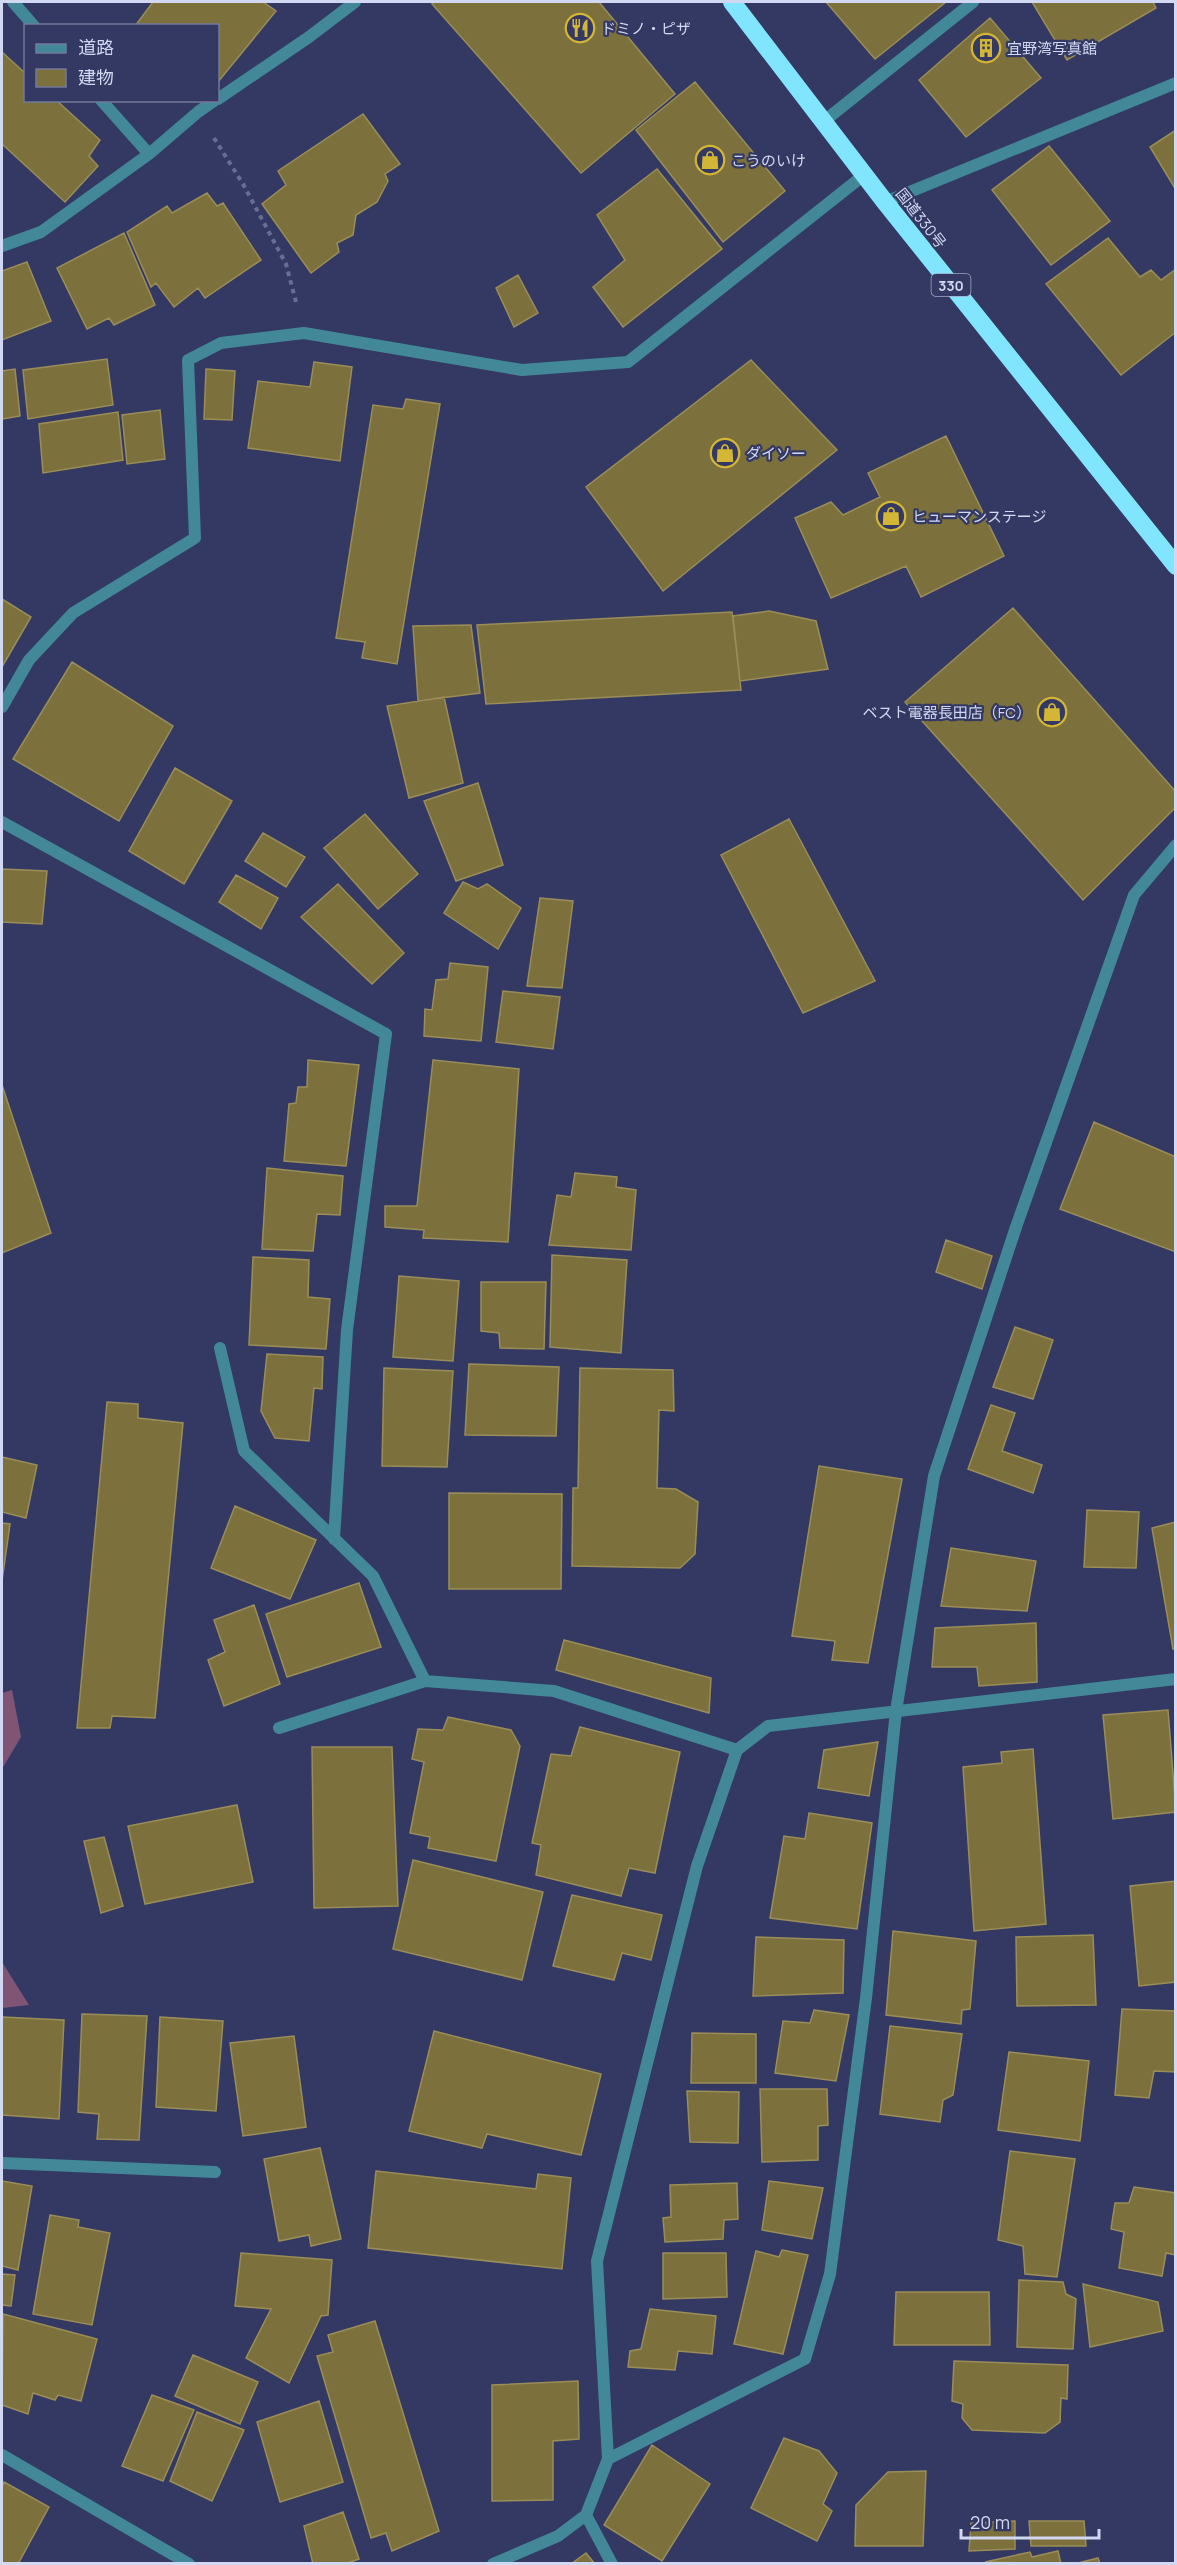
<svg xmlns="http://www.w3.org/2000/svg" width="1177" height="2565" viewBox="0 0 1177 2565" font-family="Manrope,'Noto Sans JP',sans-serif">
<rect width="100%" height="100%" fill="#333962"/>
<path fill="#805475" d="M12 1690 21 1737 2 1769V1693Z
M2 1962 29 2005 2 2008Z"/>
<path fill="#7c703d" stroke="#9a8d59" stroke-width="1.5" d="M153 2H263L276 11 218 82V26H135Z
M435 2H599L675 94 581 173 432 4Z
M826 2H946L875 59Z
M1032 2H1153L1156 8 1067 60Z
M990 18 1041 78 966 137 919 80Z
M2 52 26 74V100H56L100 140 89 156 98 166 65 202 2 144Z
M695 82 785 191 723 242 636 130Z
M363 114 400 164 385 174 388 181 377 202 356 215 353 235 337 243 339 252 311 273 262 204 286 185 278 171Z
M1176 130V190L1150 147Z
M1049 146 1110 221 1051 265 992 190Z
M657 169 722 249 623 327 593 287 625 260 597 215Z
M207 193 217 206 223 203 261 260 205 298 198 288 174 307 156 283 151 287 127 232 167 206 172 213Z
M124 233 155 305 114 325 109 318 87 329 57 268Z
M1108 238 1140 277 1151 270 1161 280 1176 269V332L1121 375 1046 284Z
M27 262 51 321 2 340V271Z
M518 275 538 313 514 327 496 288Z
M107 359 113 405 28 419 23 370Z
M751 360 837 450 663 591 586 487Z
M314 362 352 367 340 461 248 448 258 381 310 387Z
M15 369 20 416 2 419V371Z
M206 369 235 371 232 420 204 419Z
M406 399 440 404 397 664 362 658 365 642 336 638 373 405 403 409Z
M160 410 165 459 127 464 122 415Z
M118 412 123 460 43 473 39 424Z
M946 436 1004 556 921 597 906 566 831 598 795 518 831 502 843 515 880 497 868 473Z
M2 599 31 617 2 667Z
M1013 608 1176 792V807L1083 900 905 702Z
M769 611 816 621 828 669 740 681 733 616Z
M732 612 741 690 486 704 477 625Z
M471 625 480 693 418 701 413 626Z
M72 662 173 726 119 821 13 759Z
M444 697 463 783 409 798 387 706Z
M175 768 232 801 184 884 129 851Z
M478 783 503 865 456 881 424 801Z
M365 814 418 874 378 909 324 848Z
M789 819 875 981 803 1013 721 855Z
M263 833 305 857 286 887 245 861Z
M2 869 47 871 42 924 2 922Z
M236 875 278 898 261 929 219 902Z
M463 882 478 889 487 884 521 908 498 949 444 913Z
M338 884 404 953 372 984 301 917Z
M540 898 573 901 562 988 527 986Z
M450 963 488 967 481 1041 424 1036 425 1009 432 1010 436 980 448 979Z
M503 991 560 997 553 1049 496 1042Z
M308 1060 359 1065 346 1166 284 1161 289 1104 296 1103 298 1087H307Z
M433 1060 519 1069 508 1242 423 1238 424 1230 385 1227V1206H417Z
M2 1085 51 1233 2 1253Z
M1094 1122 1176 1157V1252L1060 1209Z
M267 1168 343 1176 340 1215 317 1214 313 1251 262 1249Z
M575 1173 617 1177 616 1187 636 1190 631 1250 549 1245 557 1195 571 1197Z
M946 1240 992 1256 982 1289 936 1272Z
M552 1255 627 1260 621 1353 550 1347Z
M253 1257 309 1260 308 1297 330 1299 326 1349 249 1345Z
M399 1276 459 1281 453 1361 393 1357Z
M481 1282H546L544 1349 500 1348 499 1333 481 1331Z
M1015 1327 1053 1340 1033 1399 993 1387Z
M267 1354 323 1357 322 1389 314 1388 309 1441 275 1438 261 1411Z
M469 1364 559 1367 556 1436 465 1435Z
M384 1368 453 1371 447 1467 382 1466Z
M580 1368 673 1370 674 1411 659 1410 657 1488 676 1489 698 1502 695 1554 680 1568 572 1566 573 1488H578Z
M107 1402 138 1404V1418L183 1423 155 1718 112 1716 110 1728H77Z
M991 1405 1015 1413 1002 1451 1042 1465 1033 1493 968 1469Z
M2 1457 37 1465 26 1518 2 1512Z
M819 1466 902 1479 868 1663 832 1660 835 1641 792 1636Z
M449 1493 562 1494 561 1589H449Z
M235 1506 316 1540 290 1599 211 1568Z
M1087 1510 1139 1512 1136 1568 1084 1567Z
M1176 1522V1648L1173 1649 1152 1528Z
M2 1523 10 1524 2 1581Z
M951 1548 1036 1561 1027 1611 941 1606Z
M359 1583 381 1647 287 1677 266 1614Z
M254 1605 280 1684 224 1706 208 1660 225 1652 214 1620Z
M1036 1623 1037 1682 979 1686 977 1667H932L935 1628Z
M564 1640 711 1678 709 1713 556 1670Z
M1168 1710 1176 1812 1113 1819 1103 1715Z
M448 1717 511 1730 520 1746 496 1861 428 1848 430 1837 410 1833 424 1762 412 1759 418 1729 443 1730Z
M580 1727 680 1752 655 1873 629 1868 621 1896 536 1875 541 1845 532 1843 551 1754 571 1756Z
M878 1742 869 1796 818 1788 824 1750Z
M312 1747H392L398 1906 314 1908Z
M1033 1749 1046 1924 974 1931 963 1767 1002 1763 1001 1752Z
M237 1805 253 1882 145 1904 128 1826Z
M809 1813 872 1823 857 1929 770 1918 784 1836 805 1839Z
M104 1837 123 1906 101 1913 84 1841Z
M413 1860 543 1892 522 1980 393 1949Z
M1176 1881V1982L1139 1986 1130 1886Z
M572 1895 662 1915 651 1960 622 1953 614 1980 553 1966Z
M893 1931 976 1941 970 2009 962 2010 961 2024 886 2015Z
M1093 1935 1096 2005 1017 2006 1016 1937Z
M756 1937 844 1940 843 1993 753 1996Z
M1122 2009 1176 2011V2072L1154 2071 1149 2098 1115 2095Z
M814 2010 849 2015 836 2081 775 2073 783 2021 810 2023Z
M82 2014 147 2016 139 2140 97 2139 99 2114 78 2112Z
M2 2017 64 2020 59 2119 2 2115Z
M160 2017 223 2021 216 2111 156 2107Z
M890 2026 962 2034 953 2095 943 2100 940 2122 880 2114Z
M434 2031 601 2074 581 2155 487 2134 482 2148 409 2131Z
M692 2033 756 2034V2083H691Z
M294 2036 306 2127 243 2136 230 2043Z
M1009 2052 1089 2061 1080 2141 998 2130Z
M760 2089H827L828 2125 818 2126V2160L762 2162Z
M687 2091 739 2092 738 2143 690 2142Z
M320 2148 341 2239 311 2246 309 2235 279 2241 264 2159Z
M1010 2151 1075 2159 1057 2277 1025 2274 1023 2246 998 2240Z
M376 2171 536 2189 538 2174 571 2178 562 2269 368 2248Z
M2 2181 32 2186 18 2270 2 2266Z
M769 2181 823 2188 812 2239 762 2230Z
M737 2183 738 2219 724 2220 723 2239 665 2242 663 2218 671 2217 670 2185Z
M1134 2187 1176 2193V2255L1166 2253 1162 2276 1119 2268 1124 2232 1111 2229 1115 2203H1129Z
M50 2215 79 2220 78 2227 110 2233 92 2325 33 2314Z
M782 2250 808 2255 783 2354 734 2344 756 2251 779 2257Z
M241 2253 332 2260 328 2315 321 2316 289 2383 246 2358 271 2309 235 2306Z
M663 2253H726L727 2297 663 2299Z
M2 2274 15 2275 11 2306 2 2305Z
M1019 2280 1063 2282 1066 2294 1076 2299 1073 2349 1017 2347Z
M1083 2284 1158 2302 1163 2331 1090 2347Z
M896 2292H989L990 2345H894Z
M650 2309 716 2316 712 2354 678 2351 675 2370 628 2367 630 2351 641 2349Z
M3 2314 97 2339 81 2401 58 2395 55 2400 33 2393 28 2414 2 2405Z
M375 2321 439 2531 392 2551 386 2533 371 2538 317 2356 333 2352 328 2335Z
M193 2355 258 2382 240 2424 175 2396Z
M954 2361 1068 2365 1067 2399 1061 2398 1060 2422 1045 2433 972 2430 962 2418 963 2404 952 2401Z
M578 2381 579 2439 553 2441V2500L492 2501V2385Z
M152 2395 194 2410 163 2481 122 2466Z
M319 2401 343 2482 280 2502 257 2422Z
M197 2412 244 2430 212 2501 170 2481Z
M784 2438 819 2451 837 2473 823 2504 832 2511 817 2541 751 2508Z
M652 2445 710 2484 662 2561 604 2525Z
M926 2471 923 2546H855L856 2505 888 2472Z
M4 2482 49 2507 18 2564H2V2487Z
M343 2512 359 2559 345 2564H313L304 2526Z
M1015 2521V2549L969 2551 971 2523Z
M1029 2521H1084L1086 2546H1031Z
M1058 2551 1061 2564 985 2562 1030 2552 1032 2557Z
M586 2553 595 2564H571Z
M1098 2558 1100 2564H1074Z"/>
<g fill="none" stroke-linecap="round" stroke-linejoin="round">
<path stroke="#686e92" stroke-width="4" stroke-dasharray="4.5 4.5" stroke-linecap="butt" d="M214 138 243 184 286 264 296 302"/>
<path stroke="#428899" stroke-width="12" d="M13 2 34 26
M218 99 309 37 355 2
M101 100 149 154
M823 122 973 2
M885 202 1176 83
M2 246 41 232 149 154 198 112 215 100
M2 707 29 660 73 613 195 538 188 360 221 343 304 333 522 370 628 362 864 175
M2 822 386 1034 347 1330 334 1539
M220 1348 244 1451 373 1576 425 1681 554 1691 737 1750
M279 1728 425 1681
M2 2163 215 2172
M2 2455 189 2564
M608 2459 805 2359 830 2274 866 1998 896 1711 934 1476 1016 1227 1134 895 1176 845
M586 2515 612 2564
M493 2564 558 2536 586 2515 608 2459 597 2261 697 1866 737 1750 768 1726 1176 1679"/>
<path stroke="#81e5fd" stroke-width="18" d="M732 2 885 202 1176 566"/>
</g>
<defs>
<g id="restaurant-ring" transform="scale(1.5)"><circle r="9.5" fill="#333962" stroke="#d3b635" stroke-width="1.5"/><path d="M-5-6h1v4h1v-4h1v4h1v-4h1v5L-1.5 .5V6h-2V.5L-5-1ZM5-6V6H3V1.5H1.5Q1.5-4 5-6Z" fill="#d3b635"/></g>
<g id="building-ring" transform="scale(1.5)"><circle r="9.5" fill="#333962" stroke="#d3b635" stroke-width="1.5"/><path d="M-4-6H4V6H1V3H-1V6H-4ZM-2.5-4.3h1.7v1.8h-1.7ZM.8-4.3h1.7v1.8H.8ZM-2.5-1h1.7V.8h-1.7ZM.8-1h1.7V.8H.8Z" fill="#d3b635"/></g>
<g id="shop-ring" transform="scale(1.5)"><circle r="9.5" fill="#333962" stroke="#d3b635" stroke-width="1.5"/><path d="M-5-2.5h2.3a2.7 3.5 0 0 1 5.4 0H5L5.5 6h-11ZM-1.5-2.5h3a1.5 2.3 0 0 0-3 0Z" fill="#d3b635"/></g>
</defs>
<g fill-rule="evenodd">
<use href="#restaurant-ring" x="580" y="28"/>
<use href="#building-ring" x="986" y="48"/>
<use href="#shop-ring" x="710" y="160"/>
<use href="#shop-ring" x="725" y="453"/>
<use href="#shop-ring" x="891" y="516"/>
<use href="#shop-ring" x="1052" y="712"/>
</g>
<g text-anchor="middle" dominant-baseline="central" stroke-width="4.5" stroke-linejoin="round" paint-order="stroke">
<rect fill="#333962" stroke="#a2a8c7" stroke-width="1.5" x="931.5" y="274" width="39" height="22" rx="4.5"/>
<g font-size="14" font-weight="bold" fill="#d2d8f2">
<text x="951" y="285">330</text>
</g>
<g font-size="15" fill="#d2d8f2" stroke="#333962" text-anchor="start">
<text x="601" y="28">ドミノ・ピザ</text>
<text x="1007" y="48">宜野湾写真館</text>
<text x="731" y="160">こうのいけ</text>
<text x="746" y="453">ダイソー</text>
<text x="912" y="516">ヒューマンステージ</text>
<text x="1031" y="712" text-anchor="end">ベスト電器長田店（FC）</text>
</g>
<g font-size="15" fill="#d2d8f2" stroke="#333962">
<text transform="translate(921 218) rotate(52)">国道330号</text>
</g>
</g>
<rect width="1177" height="2565" fill="none" stroke="#d2d8f2" stroke-width="6"/>
<rect x="24" y="24" width="195" height="78" fill="#333962" stroke="#73799c" stroke-width="1.5"/>
<rect x="36" y="44" width="30" height="9" fill="#428899" stroke="#73799c" stroke-width="1.5"/>
<text x="78" y="54" font-size="18" fill="#d2d8f2">道路</text>
<rect x="36" y="69" width="30" height="18" fill="#7c703d" stroke="#73799c" stroke-width="1.5"/>
<text x="78" y="84" font-size="18" fill="#d2d8f2">建物</text>
<path d="M961 2529v9h138v-9" fill="none" stroke="#d2d8f2" stroke-width="3"/>
<text x="970" y="2529" font-size="18" fill="#d2d8f2" stroke="#333962" stroke-width="4.5" paint-order="stroke">20 m</text>
</svg>
